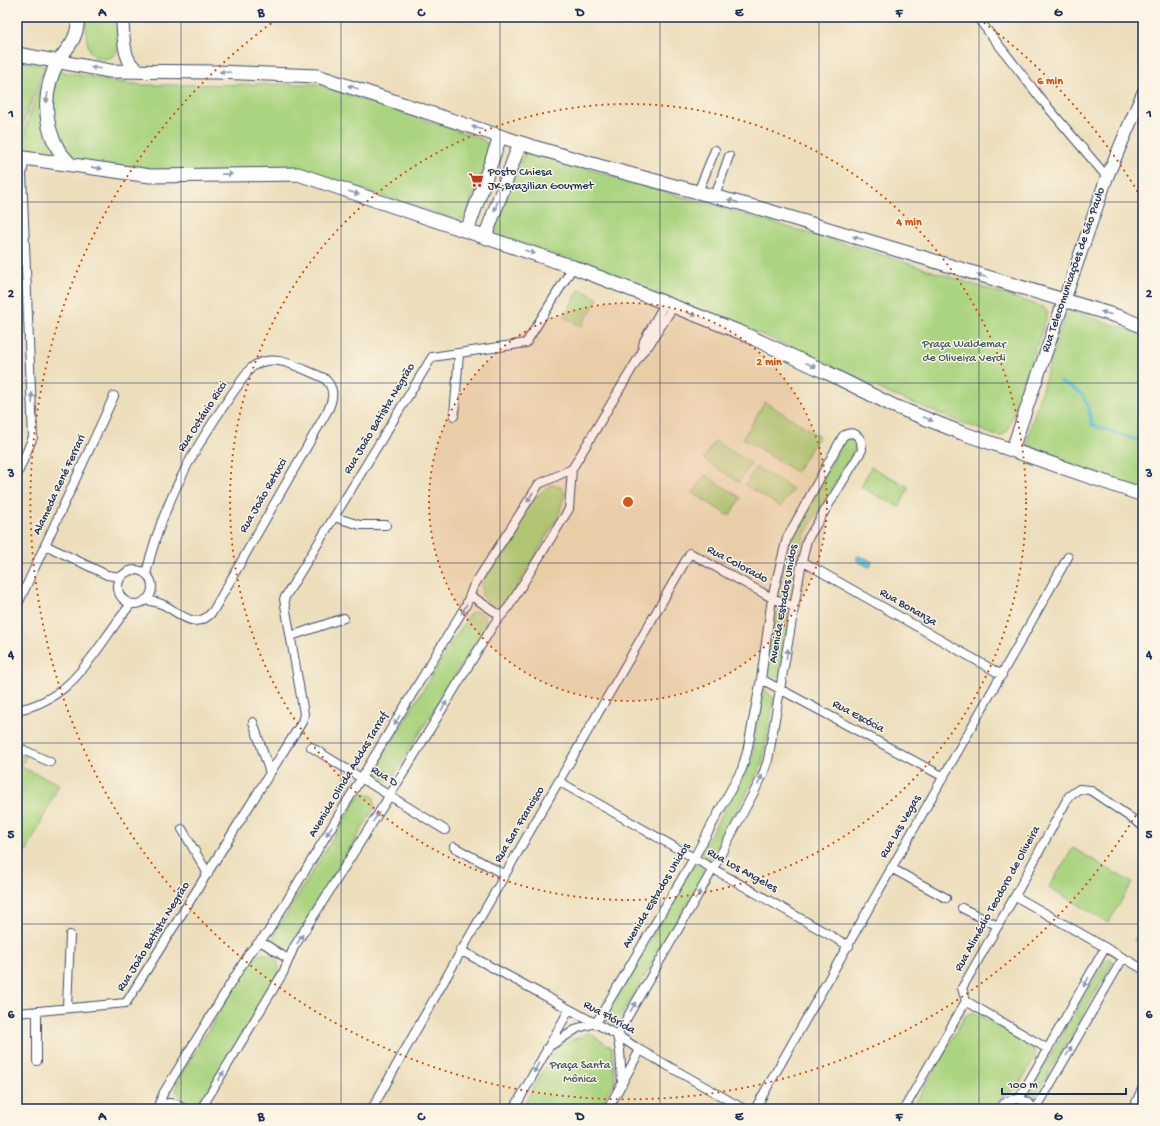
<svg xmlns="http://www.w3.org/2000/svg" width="1160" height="1126" viewBox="0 0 1160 1126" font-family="'Gochi Hand',sans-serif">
<rect width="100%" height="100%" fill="#fcf5e5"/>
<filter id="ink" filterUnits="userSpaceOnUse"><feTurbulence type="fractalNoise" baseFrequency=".025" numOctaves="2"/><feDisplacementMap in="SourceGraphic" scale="8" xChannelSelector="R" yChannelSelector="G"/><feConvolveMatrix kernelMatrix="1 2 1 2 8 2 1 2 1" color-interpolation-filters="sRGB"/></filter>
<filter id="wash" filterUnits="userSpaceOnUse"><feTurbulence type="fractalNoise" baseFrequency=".012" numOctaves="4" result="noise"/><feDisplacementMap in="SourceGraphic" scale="16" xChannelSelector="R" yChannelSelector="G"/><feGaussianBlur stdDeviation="0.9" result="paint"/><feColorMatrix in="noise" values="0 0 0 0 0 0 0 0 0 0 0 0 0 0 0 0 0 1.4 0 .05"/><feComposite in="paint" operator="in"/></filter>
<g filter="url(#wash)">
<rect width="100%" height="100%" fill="#ecdebb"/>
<path fill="#abd480" stroke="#63826f" d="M86 17H119C119 26 121 39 118 48 117 53 113 57 108 58 84 65 86 31 86 17Z
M17 61 45 66 17 140Z
M46 69 119 82 142 85 316 84 476 137C484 140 488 142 490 151L465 218 457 220 304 171 146 172 17 152Z
M529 152 873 252 1043 307 1048 313 1007 432 1001 436 994 435 890 394 844 371 763 335 576 262 500 236 495 228 496 224 524 153Z
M580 289 598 299 581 327 564 317Z
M1071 311 1143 334V489L1037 453 1027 444 1029 432 1061 327 1067 315Z
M765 402 819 436 796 472 743 438Z
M845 439 853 440 856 448 805 534 795 563 793 601 776 597 791 539Z
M715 441 751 463 739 482 703 459Z
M756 467 793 489 781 507 745 485Z
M871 467 909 487 899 507 861 487Z
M705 475 741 498 729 516 693 493Z
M550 485 560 486 565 493 558 517 510 598 504 604 491 605 482 596V583C499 554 523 504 550 485Z
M775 606 792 613 778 678 764 673Z
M473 612H479L485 616 486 628 477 639 393 777 387 780 381 779 376 773 377 766 468 616Z
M762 688 774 698 762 765 709 862 698 857 752 760Z
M17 752 26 756 21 767 59 784 27 851 17 847Z
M365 793 374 797 375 807 293 942 287 947 278 946 274 940 275 933 358 797Z
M1073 848 1132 883 1108 923 1049 887Z
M695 861 708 869 615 1026 605 1020Z
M1143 922V945L1134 940Z
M262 954C275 954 282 964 278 976L204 1097 193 1103 184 1101 176 1091 178 1079 252 960Z
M1107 958 1112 960V964L1034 1099H1029L1027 1095Z
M973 1012 1030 1043 1034 1049 1035 1058 1017 1088 1002 1097 992 1109H912L965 1016Z
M589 1033 612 1048 615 1080 599 1109H521L558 1046Z"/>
<path fill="#59bbd7" stroke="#3a759a" d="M860 556 872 561 871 566 869 567 857 561V557Z"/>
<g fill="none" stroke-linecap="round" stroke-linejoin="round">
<path stroke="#59bbd7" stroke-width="2.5" d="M1060 382C1087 393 1086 398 1092 425L1143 442"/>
</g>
</g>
<g filter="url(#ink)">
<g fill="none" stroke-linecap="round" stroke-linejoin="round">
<g stroke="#3a496c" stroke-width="10">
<path id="street" d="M977 17 1041 99 1107 177
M698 192 715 150
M715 196 729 156
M642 352 644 341 665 303
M454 416 459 354
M17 475 33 437 22 174 24 164 29 159
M334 517 360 525H386
M45 545 107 575 121 577
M802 561 1002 675
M118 587a17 17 0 1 1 34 0a17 17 0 1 1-34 0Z
M470 595 501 616
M145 600C151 601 158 602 164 605 181 614 196 632 213 611L329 408C334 396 334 387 324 378 301 369 271 349 250 369 202 434 164 495 146 574
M17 606 114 396
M291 636 344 618
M761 679 944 777
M17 710C76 700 97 644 131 604
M253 722 270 773
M17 747 50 762
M311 747 445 830
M560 782 849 946
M182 829 208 874
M454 847 505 875
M891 868 946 898
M1015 896 1143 969
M962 908 998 926
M260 941 288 959
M460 950 617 1035 640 1050 744 1109
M966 1001 1048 1049
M67 1008 70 935
M37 1011V1061
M17 1013 126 1003 302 722 304 714 284 599 432 357 526 343 573 267
M547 1048 578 1028 596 1023 694 858 742 769 747 752 761 679 772 598 787 538 843 436C851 431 857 433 861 441L862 450 807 540 802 561 768 760 762 777 713 869 617 1035 620 1051 622 1084
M1019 1099 1105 948
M157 1108 164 1092 250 952 268 932 466 605 473 587 539 484 572 469
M156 1109C164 1101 175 1101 183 1109
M201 1109 283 973 294 947 390 795 494 624 508 608 569 509 572 469 642 352 649 345 673 307
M372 1109C476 922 584 739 690 553L772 598 795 607
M514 1109 569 1010
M608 1109 640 1050
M755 1109 1068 557
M904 1109 966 1001 962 988 1015 896 1069 796 1079 789 1090 790 1143 826
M998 1109C1008 1097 1024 1095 1034 1109
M1036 1109 1123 958
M1133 1109 1143 1087"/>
</g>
<g stroke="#3a496c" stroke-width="14">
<path id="secondary" d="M122 17C124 34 121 69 145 72
M58 61C70 45 78 38 78 17
M1012 450 1107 177 1143 93"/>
</g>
<g stroke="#3a496c" stroke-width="15">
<path id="primary" d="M17 54 110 71 217 72 317 76 527 145 599 166 762 209 1123 318 1143 327
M58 61C44 88 42 120 57 147 60 154 66 159 71 165
M17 157 150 176 298 174 573 267 742 333 828 373 894 406 962 433 1143 495
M467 231 500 137
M485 237 520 143"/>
</g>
<use href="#street" stroke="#fff" stroke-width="8"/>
<use href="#secondary" stroke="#fff" stroke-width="12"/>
<use href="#primary" stroke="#fff" stroke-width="13"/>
</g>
<defs><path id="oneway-solid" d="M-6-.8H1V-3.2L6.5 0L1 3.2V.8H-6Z"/></defs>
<g fill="#8d97ae">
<use href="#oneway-solid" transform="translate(96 68) rotate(-170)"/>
<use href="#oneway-solid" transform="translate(225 72) rotate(-178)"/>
<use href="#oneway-solid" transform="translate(353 87) rotate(-161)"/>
<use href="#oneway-solid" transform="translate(47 98) rotate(99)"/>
<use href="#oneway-solid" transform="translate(477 128) rotate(-162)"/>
<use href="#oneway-solid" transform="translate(97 168) rotate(8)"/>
<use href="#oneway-solid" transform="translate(227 174) rotate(-1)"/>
<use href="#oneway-solid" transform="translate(354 193) rotate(18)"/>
<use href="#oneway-solid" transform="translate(733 201) rotate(-164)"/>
<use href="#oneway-solid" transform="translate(496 206) rotate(110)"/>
<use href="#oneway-solid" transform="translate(858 238) rotate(-163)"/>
<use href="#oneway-solid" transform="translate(530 252) rotate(19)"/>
<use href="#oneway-solid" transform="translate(982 276) rotate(-163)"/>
<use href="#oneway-solid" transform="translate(1106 313) rotate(-163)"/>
<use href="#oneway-solid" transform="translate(691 314) rotate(21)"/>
<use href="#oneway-solid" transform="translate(811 365) rotate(24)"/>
<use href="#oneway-solid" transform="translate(32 398) rotate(-92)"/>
<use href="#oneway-solid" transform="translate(928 419) rotate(22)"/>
<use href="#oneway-solid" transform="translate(530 497) rotate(123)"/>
<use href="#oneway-solid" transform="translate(464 609) rotate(119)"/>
<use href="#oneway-solid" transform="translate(787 654) rotate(-81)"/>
<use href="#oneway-solid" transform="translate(444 706) rotate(-59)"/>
<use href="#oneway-solid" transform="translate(397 720) rotate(121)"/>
<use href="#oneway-solid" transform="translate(760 780) rotate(-64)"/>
<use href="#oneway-solid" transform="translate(376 817) rotate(-58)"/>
<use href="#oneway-solid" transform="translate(329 831) rotate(121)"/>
<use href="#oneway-solid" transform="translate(698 895) rotate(-60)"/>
<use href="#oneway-solid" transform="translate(300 939) rotate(-58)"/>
<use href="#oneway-solid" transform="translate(1086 982) rotate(120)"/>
<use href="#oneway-solid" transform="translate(633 1007) rotate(-60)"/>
<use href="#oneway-solid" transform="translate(1069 1051) rotate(-60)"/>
<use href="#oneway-solid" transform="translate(536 1068) rotate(118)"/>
<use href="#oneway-solid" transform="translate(221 1076) rotate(-59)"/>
</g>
</g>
<path fill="none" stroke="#1b2f5e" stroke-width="1" stroke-opacity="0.55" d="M181 17V1109M341 17V1109M500 17V1109M660 17V1109M819 17V1109M979 17V1109M17 202H1143M17 383H1143M17 563H1143M17 743H1143M17 924H1143"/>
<circle cx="628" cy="502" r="199" fill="#d45514" fill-opacity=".12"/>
<g fill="none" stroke="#d45514" stroke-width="2" stroke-dasharray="2 4">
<circle cx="628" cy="502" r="199"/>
<circle cx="628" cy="502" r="398"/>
<path d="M1142 805A597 597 0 1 1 277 19M979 19A597 597 0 0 1 1142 199"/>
</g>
<defs>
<g id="supermarket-bare" transform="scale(1.2)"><path d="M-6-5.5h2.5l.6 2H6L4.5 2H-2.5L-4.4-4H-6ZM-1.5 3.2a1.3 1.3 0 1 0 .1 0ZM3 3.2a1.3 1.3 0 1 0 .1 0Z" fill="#c8321e" stroke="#fcf5e5" stroke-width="2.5" paint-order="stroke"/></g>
</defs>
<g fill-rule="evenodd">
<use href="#supermarket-bare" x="476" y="180"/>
</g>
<g text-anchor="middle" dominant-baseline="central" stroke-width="3" stroke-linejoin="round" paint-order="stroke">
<g font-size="12" fill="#1b2f5e" stroke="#fcf5e5" text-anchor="start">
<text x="488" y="173">Posto Chiesa<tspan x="488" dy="14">JK;Brazilian Gourmet</tspan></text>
</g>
<g font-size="12" fill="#1b2f5e" stroke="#fcf5e5">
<text transform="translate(1074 270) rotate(-71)">Rua Telecomunicações de São Paulo</text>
<text transform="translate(203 417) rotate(-57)">Rua Octávio Ricci</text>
<text transform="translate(380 419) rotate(-59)">Rua João Batista Negrão</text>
<text transform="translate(60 485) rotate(-65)">Alameda René Ferrari</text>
<text transform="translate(264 496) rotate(-60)">Rua João Retucci</text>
<text transform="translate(737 565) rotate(28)">Rua Colorado</text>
<text transform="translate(784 604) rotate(-80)">Avenida Estados Unidos</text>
<text transform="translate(908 608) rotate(30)">Rua Bonanza</text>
<text transform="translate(858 717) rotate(28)">Rua Escócia</text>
<text transform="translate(349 775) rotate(-59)">Avenida Olinda Addas Tarraf</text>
<text transform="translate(384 777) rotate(32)">Rua D</text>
<text transform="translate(520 825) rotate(-59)">Rua San Francisco</text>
<text transform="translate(901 827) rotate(-60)">Rua Las Vegas</text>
<text transform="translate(742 871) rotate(29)">Rua Los Angeles</text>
<text transform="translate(657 896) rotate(-59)">Avenida Estados Unidos</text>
<text transform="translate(998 899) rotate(-61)">Rua Alimédio Teodoro de Oliveira</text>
<text transform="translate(154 937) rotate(-58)">Rua João Batista Negrão</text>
<text transform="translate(609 1018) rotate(29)">Rua Flórida</text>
</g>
<g font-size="12" fill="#3f5866" stroke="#fcf5e5">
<text x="964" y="345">Praça Waldemar<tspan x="964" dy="14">de Oliveira Verdi</tspan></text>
<text x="580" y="1066">Praça Santa<tspan x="580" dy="14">Mônica</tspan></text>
</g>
</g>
<circle cx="628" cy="502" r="6" fill="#d45514" stroke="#fcf5e5" stroke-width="2"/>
<g font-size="12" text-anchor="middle" font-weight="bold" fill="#d45514" stroke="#fcf5e5" stroke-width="3" stroke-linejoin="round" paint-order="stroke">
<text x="1050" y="84">6 min</text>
<text x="909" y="225">4 min</text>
<text x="769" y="365">2 min</text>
</g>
<rect width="1160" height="1126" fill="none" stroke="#fcf5e5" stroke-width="44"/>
<path d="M1002 1088v6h124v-6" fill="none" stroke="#1b2f5e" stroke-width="2"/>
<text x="1008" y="1088" font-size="12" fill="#1b2f5e" stroke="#fcf5e5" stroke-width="3" paint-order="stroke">100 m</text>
<rect x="22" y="22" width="1116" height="1082" fill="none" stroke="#1b2f5e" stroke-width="1.5"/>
<g font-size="13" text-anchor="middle" font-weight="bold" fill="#1b2f5e">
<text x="102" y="16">A</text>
<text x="261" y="16">B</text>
<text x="421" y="16">C</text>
<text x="580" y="16">D</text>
<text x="739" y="16">E</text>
<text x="899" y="16">F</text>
<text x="1058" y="16">G</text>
<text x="11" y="117">1</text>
<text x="1149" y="117">1</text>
<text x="11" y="297">2</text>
<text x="1149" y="297">2</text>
<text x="11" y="477">3</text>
<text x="1149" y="477">3</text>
<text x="11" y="658">4</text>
<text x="1149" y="658">4</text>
<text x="11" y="838">5</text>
<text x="1149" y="838">5</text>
<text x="11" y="1018">6</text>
<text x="1149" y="1018">6</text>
<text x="102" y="1120">A</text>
<text x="261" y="1120">B</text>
<text x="421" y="1120">C</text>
<text x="580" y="1120">D</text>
<text x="739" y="1120">E</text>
<text x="899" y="1120">F</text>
<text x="1058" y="1120">G</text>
</g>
</svg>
